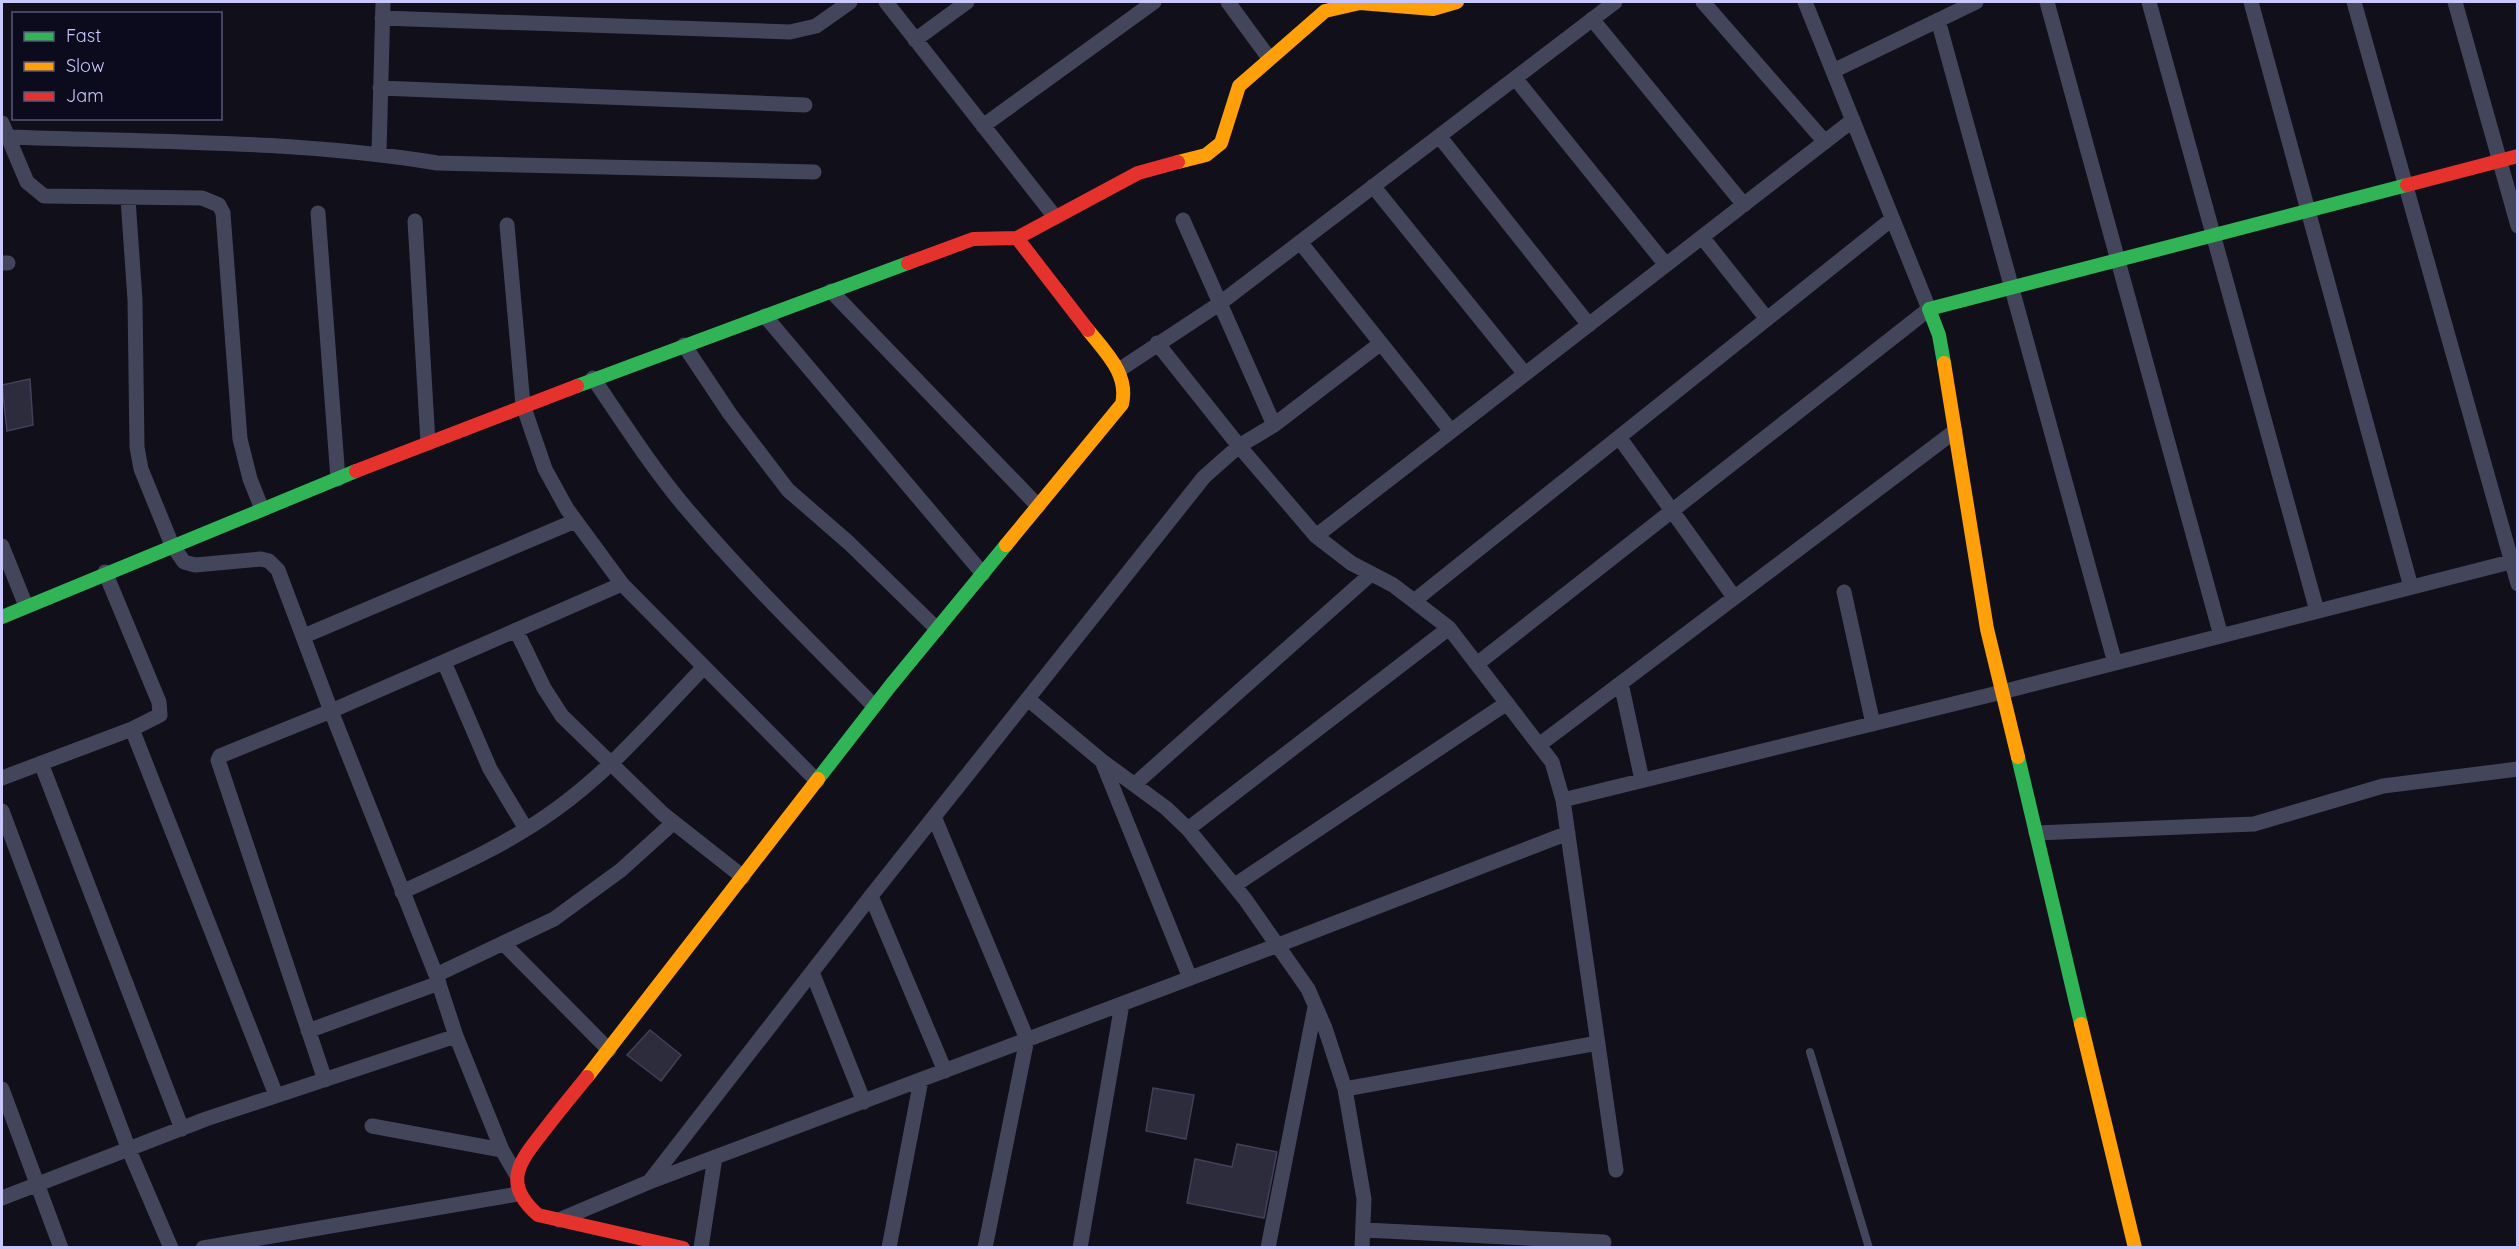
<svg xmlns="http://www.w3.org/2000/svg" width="2519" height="1249" viewBox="0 0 2519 1249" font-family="Quicksand,sans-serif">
<rect width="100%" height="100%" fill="#100f1a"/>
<path fill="#2d2c3d" stroke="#424059" stroke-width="1.5" d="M30 379 33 425 7 431 2 385Z
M650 1030 681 1055 661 1081 627 1055Z
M1153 1088 1194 1095 1186 1139 1146 1131Z
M1237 1144 1277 1152 1264 1218 1187 1203 1195 1159 1232 1167Z"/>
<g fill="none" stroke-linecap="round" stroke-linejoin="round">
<path stroke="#43455b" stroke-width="8" d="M1810 1052 1869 1248"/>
<path stroke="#43455b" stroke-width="15" d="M886 2 1055 217
M1228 2 1269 58
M1703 2 1825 142
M2047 2 2221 636
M2149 2 2317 611
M2251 2 2411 587
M2354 2 2518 584
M2455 2 2518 226
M382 18 790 32 816 26 850 2
M1592 19 1744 205
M1938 20 2115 663
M915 40 967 2
M1833 71 1976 2
M1515 78 1666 265
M380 88 805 105
M2 123 27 182 44 196 202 198 219 205 223 213 240 439 250 479 262 509
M983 126 1154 2
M1439 136 1589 325
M8 137C150 142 296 140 437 163L814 172
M379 153 383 2
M1373 186 1525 374
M128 199 135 300 137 447 141 469 172 545 184 562 195 565 261 559 269 561 278 570 331 711 436 975 456 1036 502 1150 516 1174
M318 213 338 479
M1183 220 1274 425
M415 221 428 443
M507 225 523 405 545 469 567 509 622 584 817 781
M1702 237 1767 319
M1300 242 1451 431
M2 263H8
M831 291 1038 506
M765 316 983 574
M1157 343 1239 446 1316 536 1351 563 1393 585 1414 601
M684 345 730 414 788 490 849 543 937 629
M1119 370 1219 304 1615 2
M593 378C623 422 652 468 686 508 745 578 810 641 874 706
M1619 437 1734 597
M1316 536 1853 120
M2 546 26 606
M1844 592 1873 724
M516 630 544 688 562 716 663 814 743 877
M304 636 575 521
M444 662 490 769 526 829
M1477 664 1929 309 1805 2
M1621 683 1642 780
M1029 700 1102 761 1166 808 1188 829 1245 899 1308 989 1325 1028 1345 1089 1364 1199 1362 1248
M132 729 276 1095
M1539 745 1955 431
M1102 761 1190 978
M41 763 182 1129
M2 778 132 729 160 715 159 702 105 572
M1135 784 1371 574
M1563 800 2002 692 2518 560
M2 811 129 1150 171 1248
M935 819 1027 1039 985 1248
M1188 829 1449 628
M2036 833 2254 824 2383 786 2518 769
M1235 885 1507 703
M402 892C454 868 508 844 555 810 611 770 657 716 704 667
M871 896 945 1071
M503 943 609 1050
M812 972 864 1102
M436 975 554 919 621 870 673 823
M308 1031 439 983
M325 1080 218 760 220 756 331 711 622 584
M2 1089 61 1248
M1345 1089 1598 1043
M372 1126 502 1150
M1616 1170 1563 800 1552 762 1449 628 1414 601 1892 219
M649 1182 871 896 1204 477 1239 446 1274 425 1381 343
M2 1198 206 1119 456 1036
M559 1220 649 1182 1286 942 1568 833
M1365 1230 1604 1242
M203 1248 518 1194
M701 1248 715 1157
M889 1248 921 1080
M1080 1248 1122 1004
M1268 1248 1315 1007"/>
<path stroke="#30b455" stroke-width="14" d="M1944 363 1939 335 1929 309 2407 185
M577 386 908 263
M2 617 356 471
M2018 757 2081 1024
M818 779 891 685 1006 545"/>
<path stroke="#ff9f0a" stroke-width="14" d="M1178 162 1206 155 1221 143 1239 86 1325 11 1360 3 1433 9 1457 2
M1944 363 1987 629 2018 757
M1006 545 1122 404C1129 374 1106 353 1088 330
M2081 1024 2135 1248
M587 1077 818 779"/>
<path stroke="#e5322d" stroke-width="14" d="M2407 185 2518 156
M1017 238 1088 330
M908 263 973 239 1017 238 1138 173 1178 162
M356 471 577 386
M587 1077C573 1094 559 1111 546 1128 521 1160 500 1182 538 1215L683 1248"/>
</g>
<rect width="2519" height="1249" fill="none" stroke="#c8c8ff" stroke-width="6"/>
<rect x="12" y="12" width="210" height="108" fill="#0c0b1e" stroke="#575778" stroke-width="1.5"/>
<rect x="24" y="32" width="30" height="9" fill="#30b455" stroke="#575778" stroke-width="1.5"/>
<text x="66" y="42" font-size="18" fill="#c8c8ff">Fast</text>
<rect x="24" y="62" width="30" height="9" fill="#ff9f0a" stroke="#575778" stroke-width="1.5"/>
<text x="66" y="72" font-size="18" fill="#c8c8ff">Slow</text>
<rect x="24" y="92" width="30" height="9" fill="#e5322d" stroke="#575778" stroke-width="1.5"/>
<text x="66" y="102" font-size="18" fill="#c8c8ff">Jam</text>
</svg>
